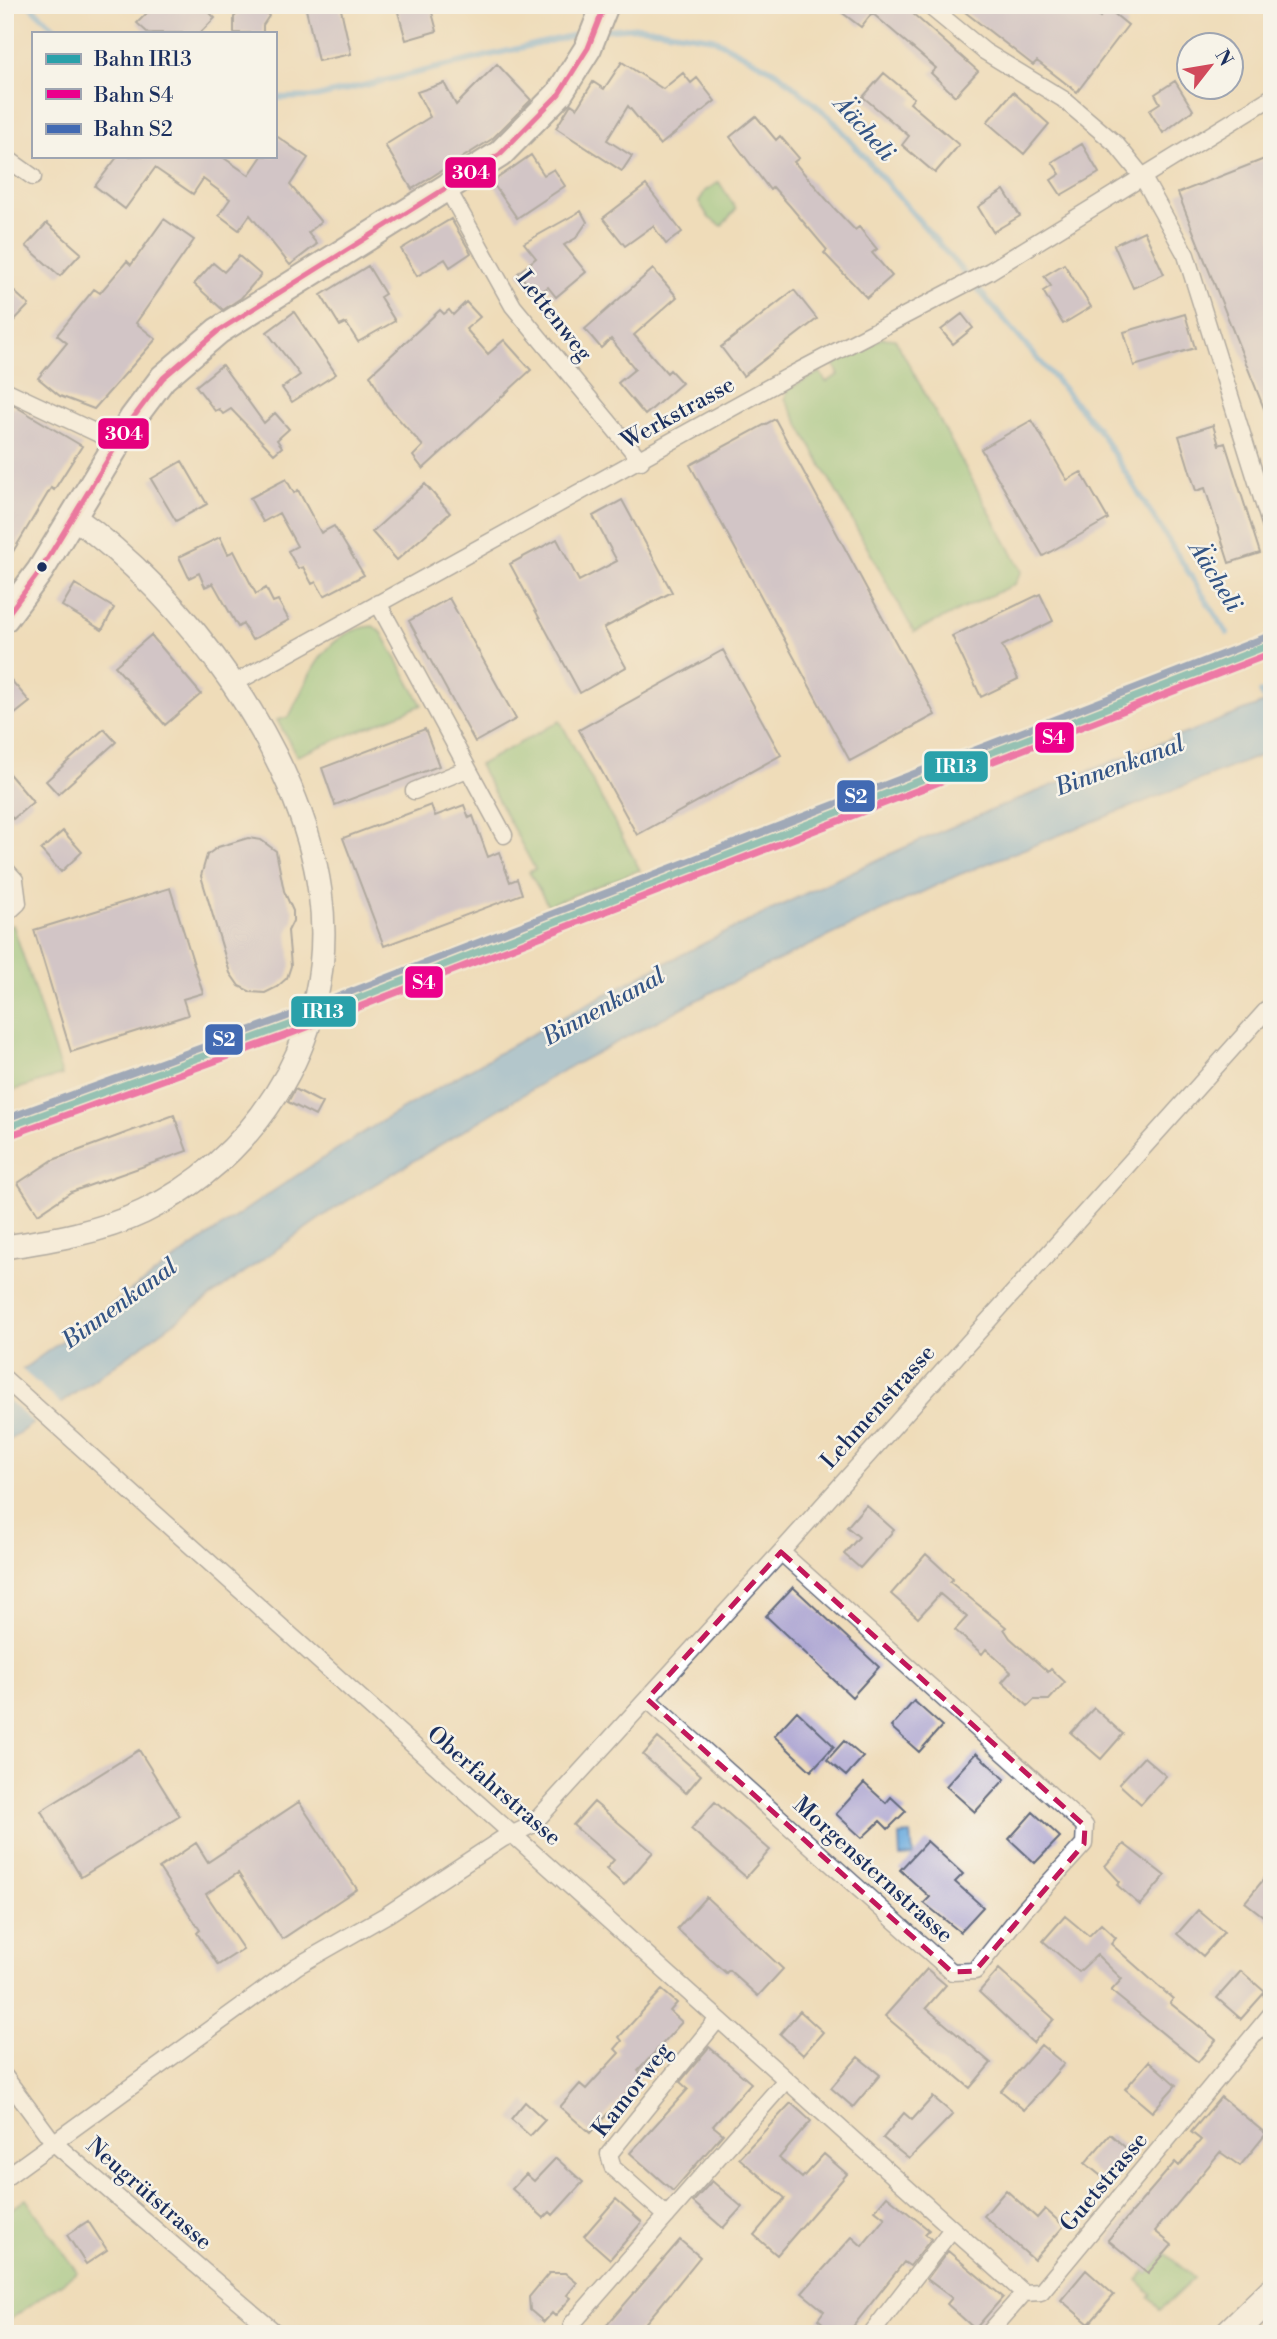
<svg xmlns="http://www.w3.org/2000/svg" width="1277" height="2339" viewBox="0 0 1277 2339" font-family="'Libre Bodoni',serif">
<rect width="100%" height="100%" fill="#f7f3e8"/>
<filter id="ink" filterUnits="userSpaceOnUse"><feTurbulence type="fractalNoise" baseFrequency=".0143" numOctaves="2"/><feDisplacementMap in="SourceGraphic" scale="14" xChannelSelector="R" yChannelSelector="G"/><feConvolveMatrix kernelMatrix="1 2 1 2 8 2 1 2 1" color-interpolation-filters="sRGB"/></filter>
<filter id="wash" filterUnits="userSpaceOnUse"><feTurbulence type="fractalNoise" baseFrequency=".00686" numOctaves="4" result="noise"/><feDisplacementMap in="SourceGraphic" scale="28" xChannelSelector="R" yChannelSelector="G"/><feGaussianBlur stdDeviation="1.57" result="paint"/><feColorMatrix in="noise" values="0 0 0 0 0 0 0 0 0 0 0 0 0 0 0 0 0 1.4 0 .05"/><feComposite in="paint" operator="in"/></filter>
<g filter="url(#wash)">
<rect width="100%" height="100%" fill="#efdcb9"/>
<path fill="#83c57e" stroke="#4f7a6e" stroke-width="2" d="M719 182 736 209 722 226 709 218 699 202 705 191Z
M882 338 895 339 1022 571 1015 584 914 632 785 399 788 389 820 372 826 382 839 375 834 364Z
M373 626 382 633 422 705 297 756 277 720 289 717C309 678 323 631 373 626Z
M560 721 640 870 548 905 529 872 535 869 479 765Z
M13 925 62 1075 5 1093V927Z
M26 2199 77 2272 5 2323V2214Z
M1165 2253 1194 2278 1160 2310 1149 2297 1152 2294 1137 2280 1145 2271 1148 2273Z"/>
<path fill="#6cacdf" stroke="#446e9e" stroke-width="2" d="M1272 700V751L958 875 716 990 562 1071 329 1212 5 1443V1382C130 1292 255 1198 387 1118 548 1021 717 933 888 855 1014 798 1143 750 1272 700Z
M911 1834 913 1856 900 1857 899 1835Z"/>
<path fill="#efdcb9" d="M20 1368 64 1407 36 1425 5 1398V1378Z"/>
<g fill="none" stroke-linecap="round" stroke-linejoin="round">
<path stroke="#6cacdf" stroke-width="6" d="M29 5 61 33
M601 30 640 27 712 38 778 73 831 118 1098 429 1227 633
M275 98 316 97 587 32
M1261 693 1272 712"/>
</g>
<g id="blocks">
<path fill="#afa8d4" d="M155 5H202L215 18 200 33H148L137 23Z
M247 5H260L269 16 263 25V33H234V17Z
M305 5H340L351 54 318 61Z
M396 5H430L437 31 406 40Z
M832 5H903L978 71 955 96 931 73 936 68 872 13 861 27Z
M956 5H1085L1100 17 1107 8 1128 25 1077 92 1037 61 1033 65Z
M622 62 663 89 683 73 691 83 697 78 715 101 660 145 628 106 607 140 632 156 622 171 556 128 571 104 577 108 593 82 604 89Z
M497 64 531 100 492 139 412 189 385 145 430 117 417 92 444 83 456 105Z
M884 73 914 98 910 103 959 145 935 173 902 145 909 136 863 97Z
M1175 81 1193 110 1163 133 1149 110 1160 103 1155 94Z
M1013 92 1049 124 1024 154 987 122Z
M756 116 776 140 780 136 799 158 794 162 834 208 855 230 859 227 877 249 872 253 892 276 867 298 824 253 827 250 790 206 773 187 770 190 730 137Z
M275 135 308 158 290 185 321 222 308 233 317 244 290 265 250 215 239 230 219 215 230 199 203 179 193 194 155 168 125 209 95 186 118 156H221L249 175 262 156H275Z
M1082 144 1099 173 1061 195 1051 180 1060 174 1052 162Z
M531 155 544 175 554 169 565 186 517 218 492 182Z
M1272 156V425L1271 426 1178 193Z
M646 185 682 232 666 244 653 226 625 246 603 218Z
M1004 190 1020 216 993 232 978 207Z
M581 211 587 222 576 238 564 245 586 272 556 297 548 287 537 295 518 273 536 258 524 243Z
M164 219 194 240 136 323 156 339 94 409 60 396 38 378 67 343 57 335 94 289 100 293 127 261 131 265Z
M451 219 471 253 450 267 445 259 417 276 401 249Z
M47 223 81 253 60 276 26 246Z
M1144 231 1164 274 1133 288 1114 245Z
M239 256 261 275 241 298 223 310 194 284 213 263 224 272Z
M1064 264 1091 307 1063 324 1043 291 1051 286 1044 276Z
M368 266 385 294 380 297 395 321 358 342 346 323 340 326 321 295Z
M653 269 677 297 634 335 667 373 670 370 682 383 645 415 618 383 635 369 611 339 601 348 585 329Z
M5 283 29 305 5 330Z
M794 290 817 319 743 376 721 347Z
M466 302 480 317 466 329 488 354 504 340 531 370 423 469 413 456 423 446 387 406 370 375 440 310 444 314 449 310 453 315Z
M294 312 336 374 292 402 282 388 300 375 267 332Z
M962 314 973 328 953 344 941 330Z
M1185 314 1195 348 1134 366 1124 332Z
M222 365 264 423 275 413 289 429 277 440 282 447 274 454 231 409 223 414 219 409 215 411 196 386Z
M13 405 82 446 54 490 51 488 5 565V419Z
M775 419 935 715 850 761 690 465Z
M1032 420 1067 480 1081 472 1108 519 1043 556 981 449Z
M1213 425 1219 445 1225 443 1260 553 1229 563 1205 488 1196 491 1179 436Z
M182 461 207 504 176 521 151 479Z
M286 479 294 493 298 490 321 533 334 526 364 575 324 596 316 582 312 584 303 567 298 569 288 551 297 546 279 513 263 522 250 498Z
M425 484 450 513 397 560 372 532Z
M622 500 672 592 604 628 626 667 580 693 510 564 557 539 579 581 617 561 593 516Z
M220 537 228 554 234 551 256 594 266 588 273 602 278 600 289 620 252 640 243 624 238 627 213 583 205 587 199 573 189 578 179 557Z
M75 584 114 608 102 630 62 606Z
M1040 594 1053 621 1002 646 1018 679 981 697 952 636Z
M449 598 516 719 475 742 409 621Z
M151 635 201 694 165 725 115 666Z
M723 650 781 755 637 835 579 730Z
M5 673 30 702 5 722Z
M104 729 116 742 58 794 46 781Z
M425 729 439 766 335 805 322 768Z
M5 769 33 802 13 819 5 810Z
M431 805 435 816 464 805 469 818 473 816 488 857 499 852 510 882 517 879 522 894 384 946 343 838Z
M63 831 82 852 61 872 41 850Z
M248 838 261 840 276 851 284 891 293 911V921L288 931 291 966 287 978 277 987 265 993 251 992 239 986 230 973 201 876 207 855 218 847Z
M170 888 203 993 183 999 188 1015 71 1052 34 930Z
M295 1089 322 1103 315 1116 288 1102Z
M174 1115 187 1151 71 1192 38 1214 18 1183 53 1160Z
M866 1505 894 1530 860 1568 844 1554 859 1537 847 1527Z
M926 1554 953 1579 950 1582 1006 1627 1004 1629 1010 1638 1048 1672 1051 1669 1065 1682 1049 1700H1034L1028 1706 1002 1682 1011 1672 986 1649 982 1654 955 1630 967 1617 940 1594 918 1618 891 1594Z
M793 1587 879 1667 852 1697 766 1616Z
M914 1701 942 1726 919 1752 891 1727Z
M1094 1708 1123 1734 1101 1759 1071 1733Z
M797 1711 834 1746 811 1771 774 1736Z
M658 1738 701 1775 686 1793 643 1755Z
M844 1741 863 1757 846 1776 827 1760Z
M139 1750 180 1816 81 1877 41 1811Z
M976 1753 1005 1779 975 1812 946 1786Z
M1144 1757 1166 1776 1141 1804 1119 1784Z
M864 1783 886 1803 891 1797 906 1811 888 1829 880 1821 862 1838 836 1814Z
M299 1802 357 1889 282 1939 238 1873 206 1894 243 1949 218 1965 197 1933 200 1930 159 1868 196 1843 208 1862Z
M594 1802 653 1852 624 1885 606 1869 614 1860 573 1825Z
M715 1802 770 1850 746 1877 691 1829Z
M1033 1812 1060 1837 1035 1863 1009 1839Z
M927 1841 963 1874 955 1882 983 1907 960 1932 924 1903 930 1897 900 1870Z
M1124 1844 1165 1876 1140 1905 1117 1885 1120 1882 1105 1866Z
M1272 1869V1923L1245 1902Z
M706 1897 783 1969 758 1996 729 1970 726 1973 677 1929Z
M1198 1910 1224 1932 1203 1956 1177 1934Z
M1065 1916 1089 1936 1101 1924 1116 1938 1111 1944 1173 1999 1170 2003 1216 2040 1198 2062 1111 1991 1122 1979 1097 1955 1079 1972 1043 1941Z
M927 1969 946 1985 926 2008 991 2063 970 2088 885 2016Z
M999 1969 1054 2019 1033 2043 979 1992Z
M1241 1971 1265 1992 1241 2019 1217 1998Z
M662 1990 677 2003 670 2011 682 2022 638 2071 643 2075 590 2133 560 2107 580 2084 586 2089 619 2053 615 2049 622 2041 619 2037Z
M800 2011 823 2032 803 2055 780 2034Z
M1041 2045 1064 2064 1024 2110 1001 2091Z
M709 2047 751 2083 713 2126 723 2134 673 2191 630 2153 688 2089 680 2082Z
M858 2057 880 2075 853 2107 831 2088Z
M1149 2061 1176 2085 1152 2112 1125 2089Z
M933 2097 953 2114 909 2159 883 2138 904 2113 912 2120Z
M1221 2097 1266 2134 1240 2166 1220 2152 1155 2231 1172 2245 1148 2273 1108 2240 1175 2162 1179 2166 1201 2140 1191 2132Z
M525 2102 545 2120 530 2136 511 2119Z
M791 2103 811 2121 779 2158 802 2178 824 2154 847 2174 777 2255 754 2235 785 2198 739 2158Z
M1110 2134 1134 2155 1111 2184 1085 2163Z
M556 2158 583 2182 553 2215 550 2212 544 2218 512 2189 526 2174 534 2181Z
M712 2181 742 2207 723 2228 693 2202Z
M1006 2190 1037 2218 1045 2209 1064 2226 1034 2260 984 2216Z
M887 2196 929 2230 925 2234 931 2239 910 2266 904 2262 847 2334H835L818 2319 824 2311 802 2293 852 2237 862 2246 885 2218 875 2210Z
M616 2199 642 2222 610 2259 584 2236Z
M88 2221 107 2250 86 2264 67 2235Z
M680 2240 700 2257 660 2306 636 2334H599Z
M948 2251 1003 2297 975 2329 947 2304 952 2298 927 2279Z
M1086 2270 1114 2295 1089 2324 1061 2300Z
M549 2273H565L577 2283 567 2295 571 2298 555 2316 552 2313 544 2322 530 2310 529 2297Z"/>
</g>
</g>
<g filter="url(#ink)">
<use href="#blocks" fill-opacity="0" stroke="#656c7e" stroke-width="2"/>
<g fill="none" stroke-linecap="round" stroke-linejoin="round">
<g stroke="#656c7e" stroke-width="19">
<path id="street" d="M928 5 984 51 1063 99 1116 144 1142 176 1186 255 1272 530
M5 157 33 177
M447 188 513 306 641 461
M5 390 118 443
M378 603 504 835
M233 684 795 373 990 271 1272 97
M414 791 467 769
M5 869 15 880 18 903 5 915
M5 1379 1024 2293 1041 2292 1272 2013
M647 1699 952 1972 975 1971 1024 1910 1084 1844 1085 1826 781 1552
M5 2077 54 2143 277 2334
M5 2178 297 1966 388 1914 502 1839 532 1825 781 1552 1272 1004
M667 2216 613 2168 609 2154 718 2019
M572 2324 786 2080
M871 2334 952 2229
M988 2334 1024 2293"/>
</g>
<g stroke="#656c7e" stroke-width="26">
<path id="secondary" d="M5 1247C52 1240 101 1232 143 1212 199 1185 243 1146 276 1094 314 1035 330 962 320 892 301 752 185 595 72 516"/>
</g>
<g stroke="#656c7e" stroke-width="30">
<path id="primary" d="M5 618 40 571 133 418 163 378 218 331 500 154 559 94 588 48 605 5"/>
</g>
<g stroke="#656c7e" stroke-width="33">
<path id="highway" d="M1230 2334 1272 2293"/>
</g>
<use href="#street" stroke="#fff" stroke-width="16"/>
<use href="#secondary" stroke="#fff" stroke-width="23"/>
<use href="#primary" stroke="#fff" stroke-width="26"/>
<use href="#highway" stroke="#fff" stroke-width="30"/>
<g stroke="#f7f3e8" stroke-width="10">
<path id="bus-1" d="M5 618 40 571 133 418 163 378 218 331 500 154 559 94 588 48 605 5"/>
</g>
<use href="#bus-1" stroke="#e5007d" stroke-width="5"/>
<g stroke="#f7f3e8" stroke-width="12">
<path id="rail-1" d="M5 1128 289 1025 1272 644"/>
</g>
<g stroke="#f7f3e8" stroke-width="12">
<path id="rail-2" d="M8 1136 292 1033 1272 653"/>
</g>
<g stroke="#f7f3e8" stroke-width="12">
<path id="rail-3" d="M5 1119 286 1017 1269 636"/>
</g>
<use href="#rail-1" stroke="#2aa1aa" stroke-width="7"/>
<use href="#rail-2" stroke="#ec008c" stroke-width="7"/>
<use href="#rail-3" stroke="#426ab3" stroke-width="7"/>
</g>
</g>
<path d="M0 0H1277V2339H0ZM781 1552 1085 1826 1084 1844 975 1971 952 1972 647 1699Z" fill="#efdcb9" fill-opacity=".55" fill-rule="evenodd"/>
<path fill="none" stroke="#c2185b" stroke-width="5" stroke-dasharray="14 9" stroke-linejoin="round" d="M781 1552 1085 1826 1084 1844 975 1971 952 1972 647 1699Z"/>
<circle fill="#1b2f5e" stroke="#f7f3e8" stroke-width="2.5" cx="42" cy="567" r="6"/>
<g text-anchor="middle" dominant-baseline="central" stroke-width="5" stroke-linejoin="round" paint-order="stroke">
<g font-size="23" fill="#1b2f5e" stroke="#f7f3e8">
<text transform="translate(554 316) rotate(52)">Lettenweg</text>
<text transform="translate(678 413) rotate(-29)">Werkstrasse</text>
<text transform="translate(878 1407) rotate(-48)">Lehmenstrasse</text>
<text transform="translate(494 1786) rotate(41)">Oberfahrstrasse</text>
<text transform="translate(873 1870) rotate(42)">Morgensternstrasse</text>
<text transform="translate(632 2090) rotate(-52)">Kamorweg</text>
<text transform="translate(1104 2182) rotate(-50)">Guetstrasse</text>
<text transform="translate(149 2194) rotate(41)">Neugrütstrasse</text>
</g>
<g font-size="24" font-style="italic" fill="#335485" stroke="#f7f3e8">
<text transform="translate(864 129) rotate(48)">Äächeli</text>
<text transform="translate(1215 577) rotate(58)">Äächeli</text>
<text transform="translate(1120 766) rotate(-20)">Binnenkanal</text>
<text transform="translate(604 1007) rotate(-29)">Binnenkanal</text>
<text transform="translate(120 1304) rotate(-36)">Binnenkanal</text>
</g>
</g>
<g stroke="#f7f3e8" stroke-width="2.5">
<rect x="444" y="156" width="53" height="33" rx="7" fill="#e5007d"/>
<rect x="97" y="417" width="53" height="33" rx="7" fill="#e5007d"/>
<rect x="1034" y="721" width="41" height="33" rx="7" fill="#ec008c"/>
<rect x="923" y="750" width="66" height="33" rx="7" fill="#2aa1aa"/>
<rect x="836" y="779" width="40" height="34" rx="7" fill="#426ab3"/>
<rect x="404" y="965" width="40" height="34" rx="7" fill="#ec008c"/>
<rect x="290" y="995" width="67" height="33" rx="7" fill="#2aa1aa"/>
<rect x="204" y="1023" width="40" height="33" rx="7" fill="#426ab3"/>
</g>
<g font-size="19" text-anchor="middle" font-weight="bold" fill="#fff">
<text x="471" y="179">304</text>
<text x="124" y="440">304</text>
<text x="1054" y="744">S4</text>
<text x="956" y="773">IR13</text>
<text x="856" y="803">S2</text>
<text x="424" y="989">S4</text>
<text x="323" y="1018">IR13</text>
<text x="224" y="1046">S2</text>
</g>
<rect width="1277" height="2339" fill="none" stroke="#f7f3e8" stroke-width="28"/>
<rect x="32" y="32" width="245" height="126" fill="#f7f3e8" stroke="#9fa5b1" stroke-width="2"/>
<rect x="46" y="54" width="35" height="10" fill="#2aa1aa" stroke="#9fa5b1" stroke-width="2"/>
<text x="94" y="66" font-size="21" fill="#1b2f5e">Bahn IR13</text>
<rect x="46" y="89" width="35" height="10" fill="#ec008c" stroke="#9fa5b1" stroke-width="2"/>
<text x="94" y="102" font-size="21" fill="#1b2f5e">Bahn S4</text>
<rect x="46" y="124" width="35" height="10" fill="#426ab3" stroke="#9fa5b1" stroke-width="2"/>
<text x="94" y="136" font-size="21" fill="#1b2f5e">Bahn S2</text>
<g transform="translate(1210 66) rotate(59)"><circle r="33" fill="#f7f3e8" stroke="#9fa5b1" stroke-width="2"/>
<path d="M0-5L12 26L0 18L-12 26Z" fill="#d1495b"/>
<text y="-10" font-size="19" font-weight="bold" text-anchor="middle" fill="#1b2f5e">N</text>
</g>
</svg>
